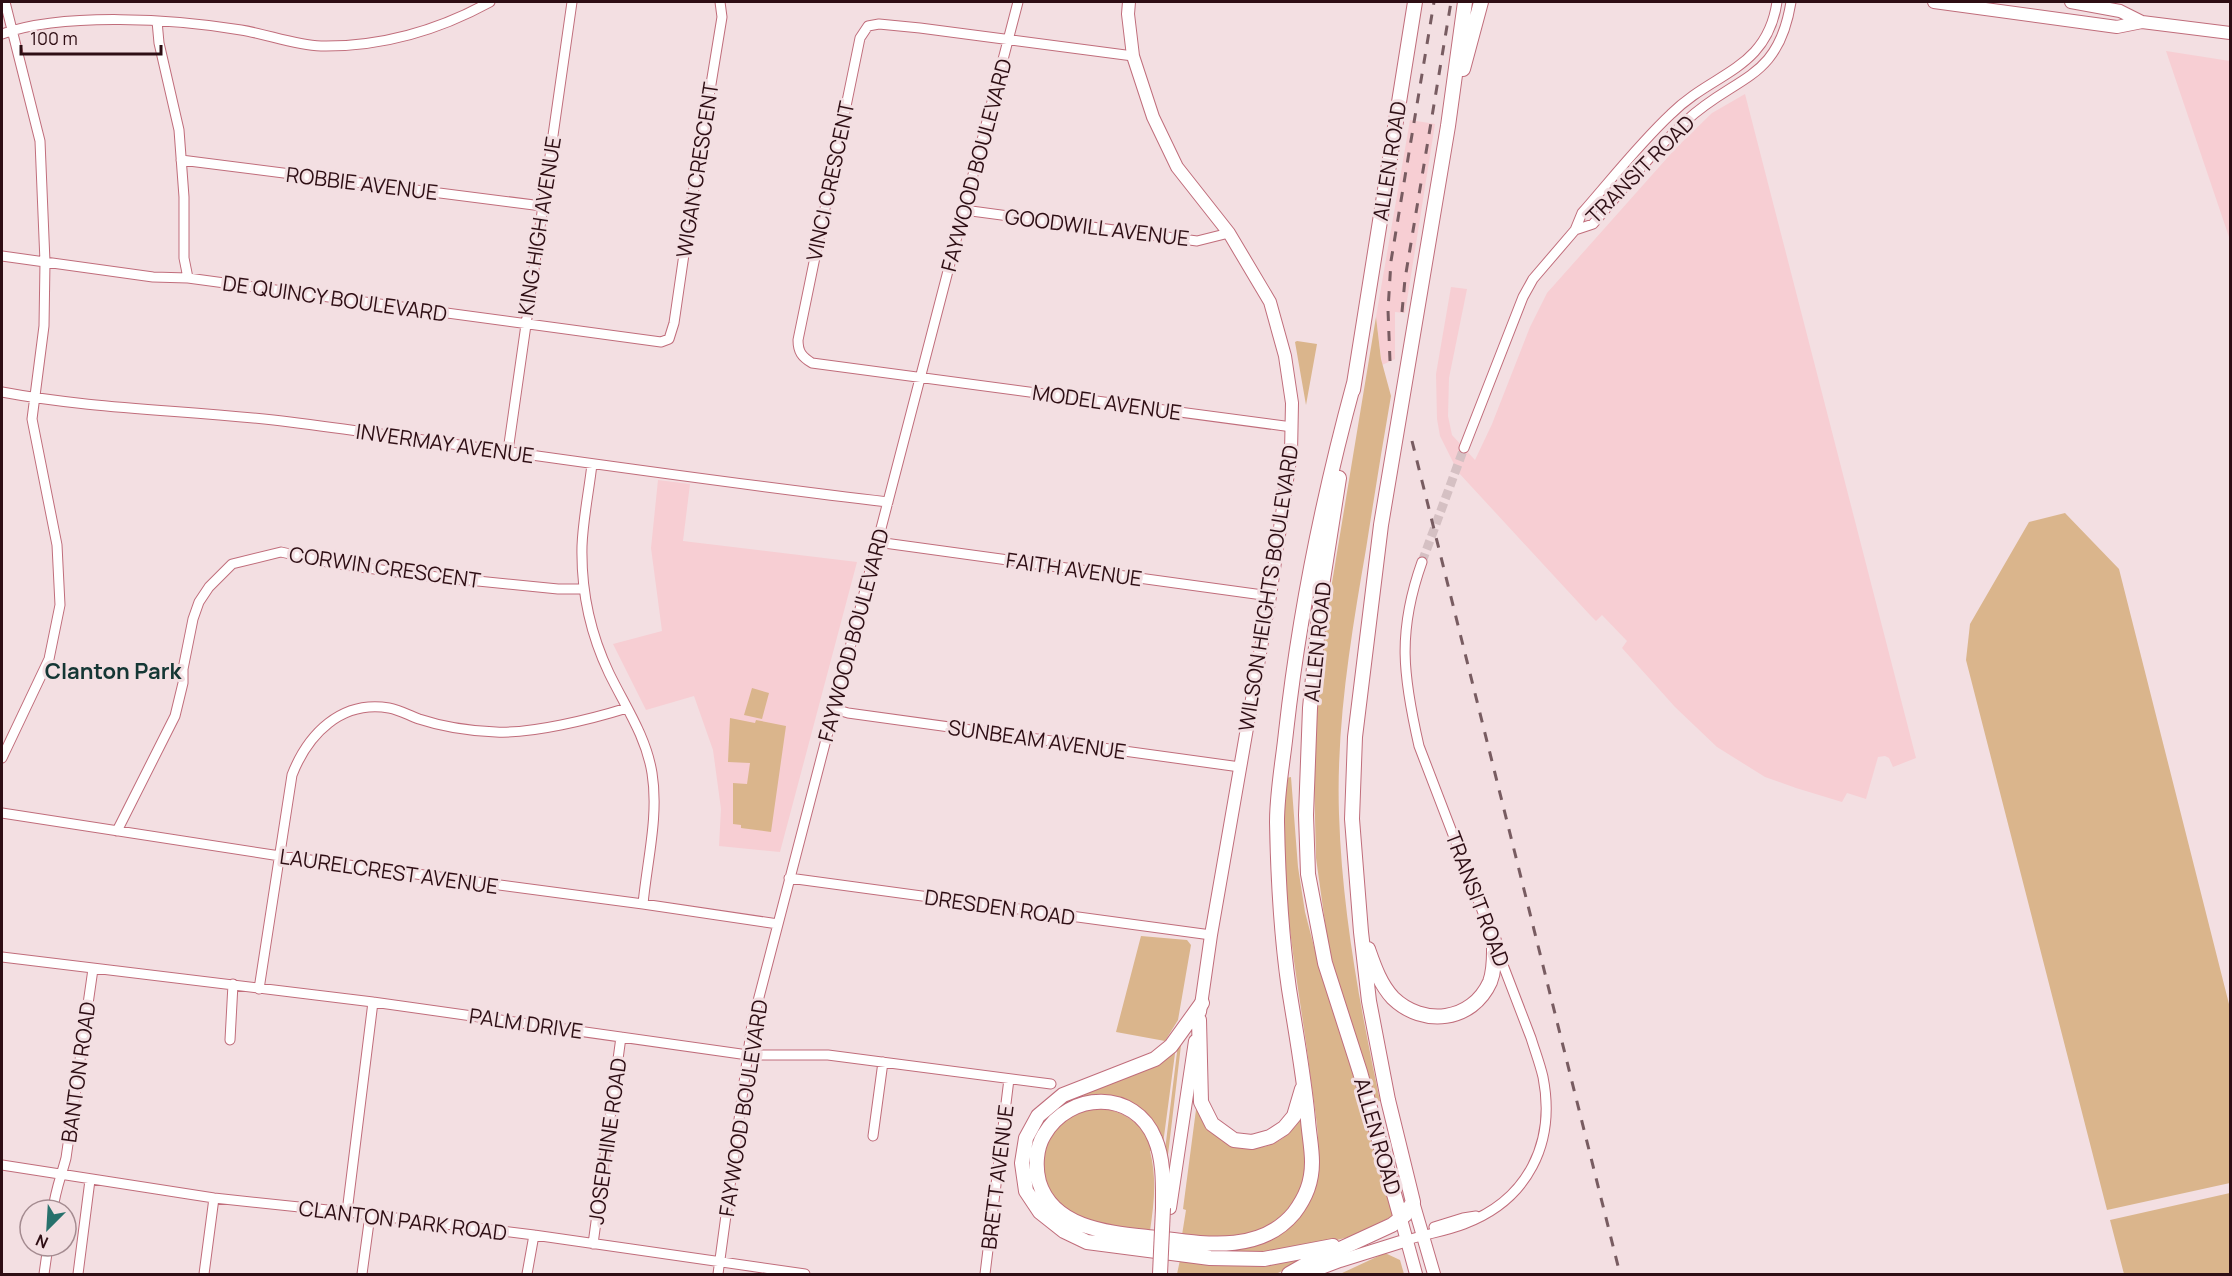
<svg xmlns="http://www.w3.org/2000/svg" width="2232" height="1276" viewBox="0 0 2232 1276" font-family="Manrope,sans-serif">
<rect width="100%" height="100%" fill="#f3dfe2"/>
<path fill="#f7ced3" d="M2166 51 2230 61V240Z
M1745 94 1916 758 1893 767 1889 758 1885 756 1878 757 1866 799 1847 793 1842 802 1796 788 1765 777 1717 747 1675 707 1622 648 1627 641 1602 615 1596 621 1590 615 1458 472 1440 436 1437 419 1436 374 1451 287 1467 289 1449 378 1448 416 1452 435 1475 460 1492 424 1530 327 1547 293 1676 148 1712 113Z
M1410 120 1435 124 1405 313 1395 312V359L1382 365 1376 317Z
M658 480 690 484 683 541 857 562 780 852 719 846 721 809 713 750 694 696 646 710 613 644 662 631 651 548Z"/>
<path fill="#dab58c" d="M1376 317 1381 359 1391 396C1382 447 1374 498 1366 549 1351 636 1336 725 1339 814 1342 911 1360 1006 1380 1101L1376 1102 1340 990 1328 944 1316 858 1314 778 1319 675 1327 613Z
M1297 341 1317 344 1306 405 1295 342Z
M2065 513 2119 569 2230 1008V1183L2107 1210 1966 660 1970 624 2029 522Z
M752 688 769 693 762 719 744 715Z
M730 718 755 723 756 720 786 726 771 832 741 828V825L733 824V783L747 784 750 763 728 762Z
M1291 777 1298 867 1305 912 1319 966 1358 1087 1393 1216 1353 1236 1293 1251 1229 1254 1230 1250C1263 1245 1296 1233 1310 1199 1326 1159 1315 1114 1310 1073 1303 1016 1292 958 1287 901 1283 860 1284 819 1286 778Z
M1141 936 1187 940 1191 945 1178 1020 1165 1041 1116 1032Z
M1182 1037 1167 1163 1165 1150 1178 1044Z
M1176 1046 1163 1144 1154 1126 1086 1098 1082 1093Z
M1197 1102 1245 1148C1273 1149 1287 1139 1303 1116 1307 1156 1312 1195 1276 1221 1264 1229 1253 1236 1238 1237 1219 1239 1201 1237 1182 1235L1186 1210 1183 1209Z
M1096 1108C1124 1110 1143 1123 1153 1150L1150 1151C1157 1179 1154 1203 1150 1231 1122 1227 1091 1226 1067 1209 1039 1190 1034 1143 1062 1121 1072 1113 1084 1110 1096 1108Z
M2230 1193V1274H2124L2110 1220Z
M1385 1253 1400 1260 1404 1274H1340Z
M1298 1258 1300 1262 1276 1274H1177L1180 1260Z"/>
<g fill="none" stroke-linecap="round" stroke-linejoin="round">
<path stroke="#d5c0c3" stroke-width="9" stroke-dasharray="9 4.5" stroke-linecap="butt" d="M1422 562 1464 448"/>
<g stroke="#c06d7b" stroke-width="11">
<path id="minor" d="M157 21 159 43 179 130 184 197V258L188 278
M2 34C64 12 175 19 241 30 267 34 294 45 321 46 382 47 437 31 490 2
M1133 56 920 28 879 24 868 26 860 38 798 340C798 352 802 357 812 363L1292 427
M181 160 542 206
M964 210 1197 241 1229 233
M1575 230 1593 224C1623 189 1652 152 1686 121 1735 75 1778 82 1791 2
M2 256 153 277 188 278 661 342 669 339 674 323 691 206 722 17 720 2
M2 392C97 410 194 410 290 422 490 448 688 479 888 502
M1464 448 1523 297 1533 279 1575 230 1582 213C1611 180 1639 144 1671 114 1713 72 1767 70 1777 2
M508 451 572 2
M592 464C589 491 583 519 582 546 581 590 590 633 609 673 625 706 646 736 652 773 659 816 647 861 643 904
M877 542 1270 596
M835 709 848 713 1240 767
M2 758 49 659 60 605 57 545 32 419 44 326 45 262 40 141 5 2
M2 813 280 856 643 904 778 924
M117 831 175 716 183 683V669L193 619 199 602 209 587 232 564 281 552 331 563 418 575 558 589H583
M789 878 1211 935
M2 957 373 1002 748 1055H828L1051 1084
M259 989 292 775C308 734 341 700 389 708 400 710 408 715 419 719 443 727 470 731 496 732 531 734 592 719 627 708
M230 1040 233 984
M873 1136 883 1062
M2 1165 214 1198 347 1212 534 1235 805 1274
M53 1210C55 1191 61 1177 66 1158L93 969
M347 1212 373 1002
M1434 1227 1463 1218 1476 1216
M1407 1240C1426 1234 1446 1231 1464 1224 1528 1200 1556 1143 1543 1077 1540 1064 1535 1051 1531 1038L1419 746C1403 676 1397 632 1422 562
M593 1244 621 1037
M44 1274 48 1246
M78 1274 90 1180
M204 1274 214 1198
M362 1274 370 1215
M527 1274 534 1235
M718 1274 752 1024 1018 2
M985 1274 1009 1079"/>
</g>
<g stroke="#c06d7b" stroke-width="14">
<path id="major" d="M1129 2 1128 14 1133 56 1153 117 1177 167 1229 233 1270 302 1285 356 1292 403 1291 453 1270 596 1211 935 1200 1012
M1934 2 2117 27 2142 22
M2071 2 2120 11 2142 22 2230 33
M1413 1202 1434 1274
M1170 1208 1195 1041
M1401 1219 1416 1274
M1305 1274 1340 1261 1407 1240"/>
</g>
<g stroke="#c06d7b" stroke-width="16">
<path id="highway" d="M1463 69 1481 2
M1353 390 1415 2
M1339 478 1322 586 1310 708 1306 815 1308 874 1325 963 1360 1072 1401 1219
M1368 949C1374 966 1380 984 1393 998 1423 1027 1472 1022 1490 982 1495 969 1494 955 1494 941
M1202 1003 1171 1046 1155 1059 1063 1095 1038 1116 1026 1138 1022 1163 1026 1191 1040 1212 1064 1231 1087 1242 1210 1258 1264 1259 1333 1246
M1199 1020 1201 1102 1212 1124 1234 1140 1252 1142 1270 1137 1284 1128 1294 1116 1302 1089
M1163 1208C1163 1185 1164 1160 1155 1139 1135 1089 1069 1091 1044 1135 1036 1148 1035 1167 1039 1182 1054 1231 1115 1233 1157 1238 1204 1244 1260 1254 1294 1213 1306 1197 1312 1182 1312 1162 1312 1148 1309 1134 1308 1120 1304 1076 1296 1033 1289 989 1281 934 1278 877 1277 822 1277 792 1283 761 1286 732 1299 615 1323 497 1354 383
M1289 1274 1303 1266 1392 1225 1405 1215 1413 1202 1388 1100 1369 1001 1361 932 1352 819 1355 737 1381 525 1448 126 1465 2"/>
</g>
<use href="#minor" stroke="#fff" stroke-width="9"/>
<use href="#major" stroke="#fff" stroke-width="12"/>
<use href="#highway" stroke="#fff" stroke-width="14"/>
<path stroke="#785c61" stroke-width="3" stroke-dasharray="10 10" stroke-linecap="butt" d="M1402 312 1405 279 1451 2
M1390 361 1388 310 1391 261 1434 2
M1412 441 1620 1274"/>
<g stroke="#c06d7b" stroke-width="16" stroke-linecap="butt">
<path id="highway-bridge" d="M1160 1274 1163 1208"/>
</g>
<use href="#highway-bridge" stroke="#fff" stroke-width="14"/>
</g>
<g text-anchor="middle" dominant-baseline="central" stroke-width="6" stroke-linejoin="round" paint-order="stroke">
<g font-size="21" fill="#2e0e14" stroke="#f3dfe2">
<text transform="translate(1389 161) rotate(-81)">ALLEN ROAD</text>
<text transform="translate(976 165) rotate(-75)">FAYWOOD BOULEVARD</text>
<text transform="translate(1640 169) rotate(-45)">TRANSIT ROAD</text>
<text transform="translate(697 170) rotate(-81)">WIGAN CRESCENT</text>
<text transform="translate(830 181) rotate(-78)">VINCI CRESCENT</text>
<text transform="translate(362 183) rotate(7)">ROBBIE AVENUE</text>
<text transform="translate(539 226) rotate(-81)">KING HIGH AVENUE</text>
<text transform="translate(1097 227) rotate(7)">GOODWILL AVENUE</text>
<text transform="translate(335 298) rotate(8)">DE QUINCY BOULEVARD</text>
<text transform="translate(1107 402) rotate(8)">MODEL AVENUE</text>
<text transform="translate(445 443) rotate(8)">INVERMAY AVENUE</text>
<text transform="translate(385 567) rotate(8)">CORWIN CRESCENT</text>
<text transform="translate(1074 569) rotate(8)">FAITH AVENUE</text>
<text transform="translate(1268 588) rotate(-81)">WILSON HEIGHTS BOULEVARD</text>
<text transform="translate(853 635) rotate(-75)">FAYWOOD BOULEVARD</text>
<text transform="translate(1317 642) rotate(-84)">ALLEN ROAD</text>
<text transform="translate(1037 739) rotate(8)">SUNBEAM AVENUE</text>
<text transform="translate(389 871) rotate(8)">LAURELCREST AVENUE</text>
<text transform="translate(1478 899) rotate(69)">TRANSIT ROAD</text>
<text transform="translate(1000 907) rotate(8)">DRESDEN ROAD</text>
<text transform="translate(526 1023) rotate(8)">PALM DRIVE</text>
<text transform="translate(78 1072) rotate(-82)">BANTON ROAD</text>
<text transform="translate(743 1108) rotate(-81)">FAYWOOD BOULEVARD</text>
<text transform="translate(1378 1136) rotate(74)">ALLEN ROAD</text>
<text transform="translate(607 1141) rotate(-82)">JOSEPHINE ROAD</text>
<text transform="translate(997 1177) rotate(-83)">BRETT AVENUE</text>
<text transform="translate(403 1220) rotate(7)">CLANTON PARK ROAD</text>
</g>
<g font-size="22" font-weight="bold" fill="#143634" stroke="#f3dfe2">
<text x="113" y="671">Clanton Park</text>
</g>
</g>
<rect width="2232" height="1276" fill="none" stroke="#2e0e14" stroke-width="6"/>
<g transform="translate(48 1228) rotate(204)"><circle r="28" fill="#f3dfe2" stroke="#a48b90" stroke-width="1.5"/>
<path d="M0-4.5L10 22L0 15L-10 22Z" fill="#27716c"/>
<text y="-9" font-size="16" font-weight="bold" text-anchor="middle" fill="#2e0e14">N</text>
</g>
<path d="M21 45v9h140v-9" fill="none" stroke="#2e0e14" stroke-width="3"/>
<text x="30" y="45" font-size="18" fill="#2e0e14" stroke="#f3dfe2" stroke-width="4.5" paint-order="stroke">100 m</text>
</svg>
